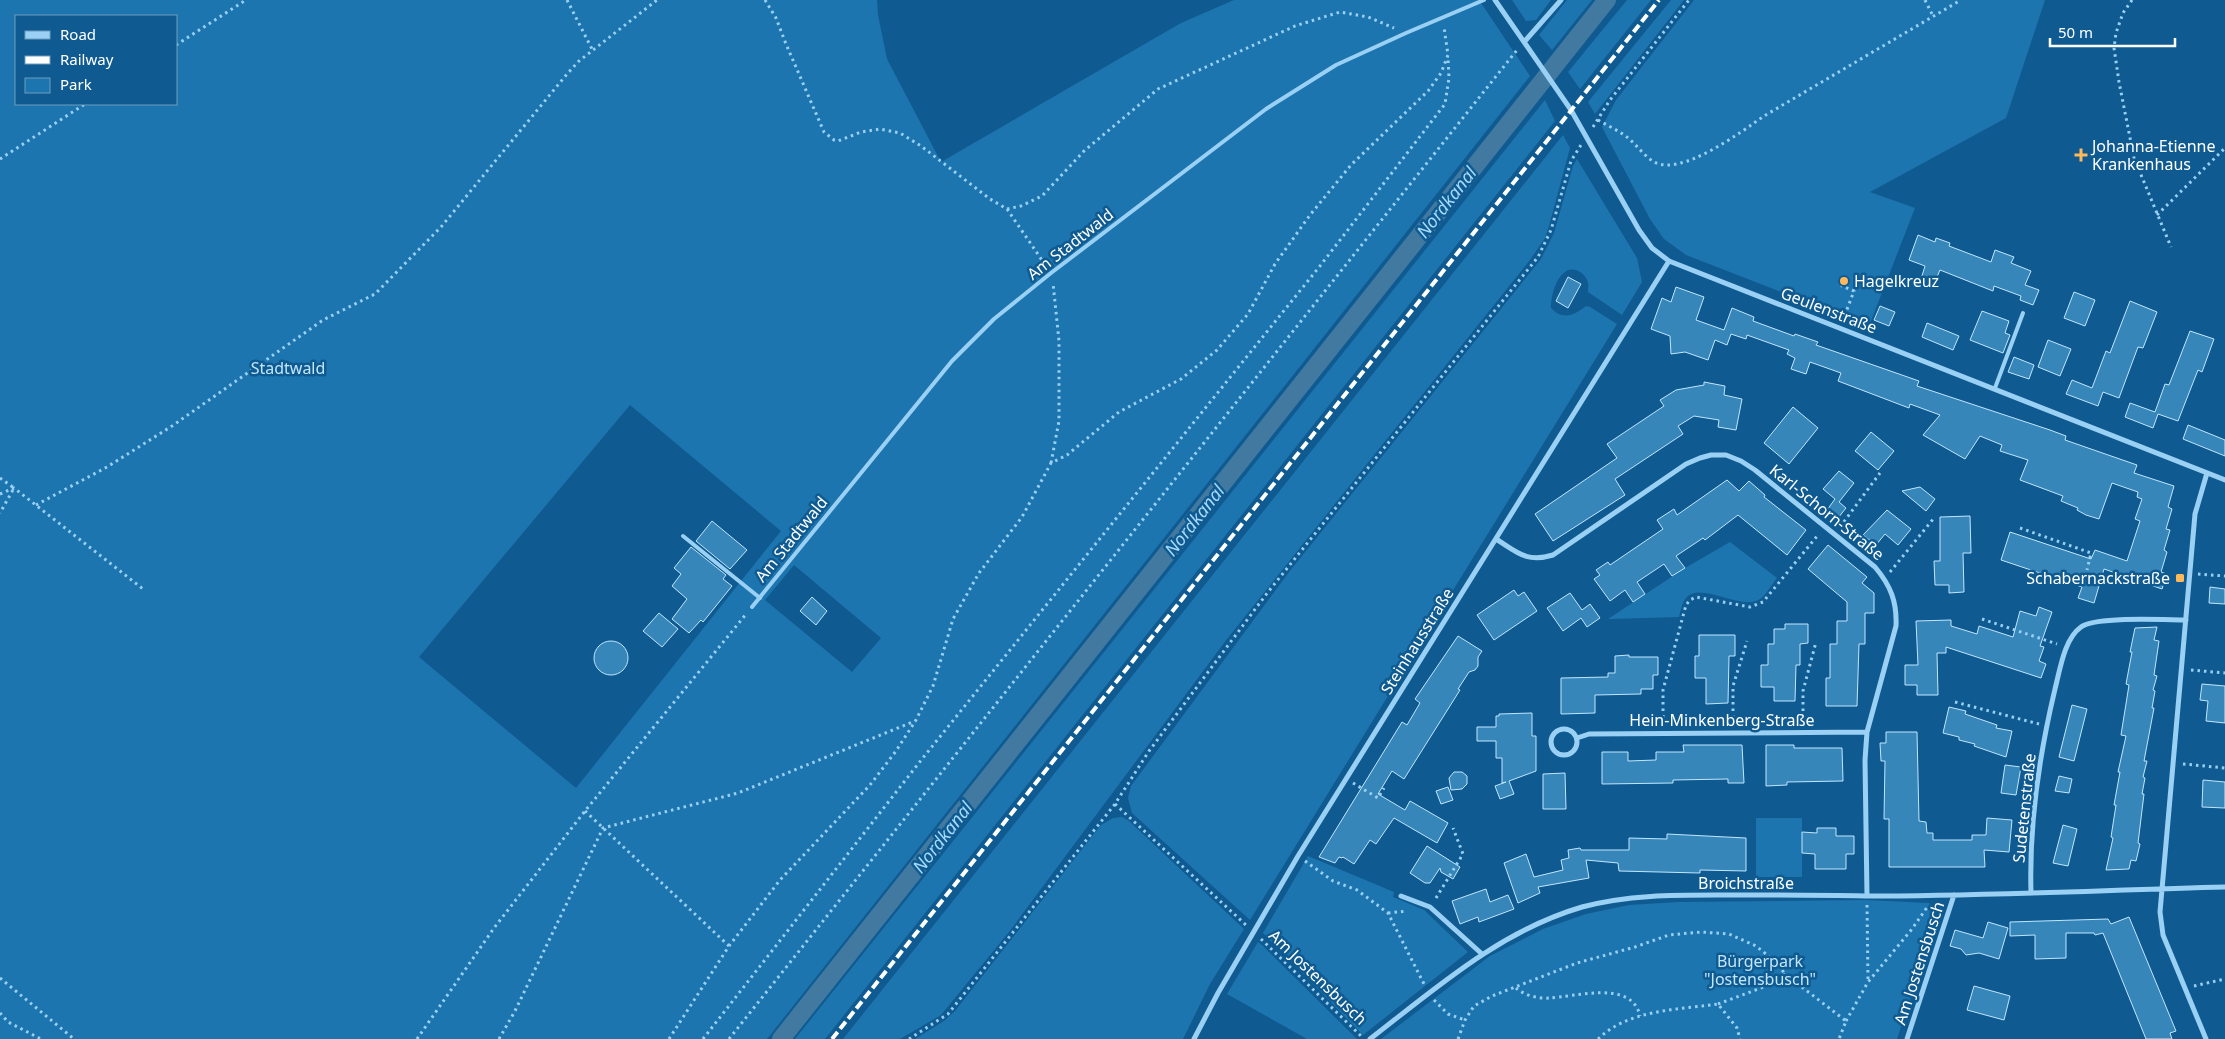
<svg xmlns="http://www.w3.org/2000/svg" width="2225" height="1039" viewBox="0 0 2225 1039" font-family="'Noto Sans',sans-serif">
<rect width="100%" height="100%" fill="#0f5b91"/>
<path fill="#1d75af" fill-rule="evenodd" d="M0 0H877L878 15 887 59 941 162 1181 23 1234 0H1479L1530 76 767 1039H0ZM16 16H176V104H16ZM630 405 781 531 576 788 419 657ZM794 565 881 638 852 672 765 600Z
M1512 0H1551L1536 20 1526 21Z
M1567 0H1592L1552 50 1539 35Z
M1627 0H1651L1580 89 1568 72Z
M1671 0H1684L1595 114 1588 102Z
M1694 0H2045L2006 118 1870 192 1915 208 1869 326 1686 255 1664 239 1650 219 1602 127 1616 100Z
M1545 100 1555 121 825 1039H795Z
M1563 135 1570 148 1549 226 1545 238 1530 260 1227 639 1009 932 941 1015 900 1039H843Z
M1577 159 1637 258 1642 282 1622 315 1588 292C1588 289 1589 283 1587 280 1584 272 1572 266 1565 272 1555 279 1551 297 1551 308 1562 320 1574 316 1586 306L1590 307 1617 324 1250 920 1132 813 1128 798 1131 786 1289 572 1541 259 1554 233 1573 166Z
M1730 542 1777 578C1772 584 1766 595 1760 599 1742 611 1703 583 1688 596 1682 601 1681 610 1679 617L1608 619 1685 568Z
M1122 817 1129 821 1244 929 1210 984 1183 1039H915L944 1021 955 1011 1101 825 1113 818Z
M1756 818H1802V877H1756Z
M1308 856 1394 892 1393 897 1424 910 1468 952 1363 1035 1263 933Z
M1865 900 1929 903 1935 909 1937 918 1897 1039H1381L1490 956 1543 929 1586 914 1629 905 1679 902Z
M1258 942 1262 945 1357 1039H1307L1227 994Z"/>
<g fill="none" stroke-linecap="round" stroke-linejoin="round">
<path stroke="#4179a1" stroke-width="18" d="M781 1039 1607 0"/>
</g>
<path fill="#3786ba" stroke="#c1e6fe" d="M1918 235 1935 242 1936 238 1950 243 1949 246 1991 262 1995 250 2014 257 2011 263 2031 271 2025 285 2039 290 2033 305 2020 300 2021 296 1994 286 1993 291 1940 270 1934 284 1921 279 1925 266 1909 260Z
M1568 277 1581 284 1568 308 1556 301Z
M1676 287 1704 297 1696 320 1724 330 1732 308 1754 317 1753 321 1794 336 1795 334 1818 342 1816 345 1919 381 1917 386 2050 430 2066 436 2065 440 2137 465 2134 473 2174 486 2168 507 2172 509 2166 529 2170 530 2164 550 2167 552 2161 572 2167 574 2162 589 2104 569 2094 603 2078 598 2082 587 2001 560 2010 532 2091 559 2095 550 2127 561 2140 521 2135 519 2142 499 2137 497 2138 492 2112 483 2099 519 2086 515 2077 510 2078 508 2061 501 2063 496 2020 480 2028 460 2000 451 2002 445 1980 436 1965 459 1923 435 1940 415 1910 404 1909 408 1838 381 1841 373 1810 362 1806 374 1791 369 1795 358 1787 354 1789 350 1747 335 1746 339 1731 334 1727 345 1715 340 1708 360 1685 352 1671 354 1670 336 1651 329 1662 298 1671 302Z
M2074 292 2095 300 2085 326 2064 318Z
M2130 301 2157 312 2143 348 2138 347 2119 398 2103 392 2098 406 2066 394 2072 380 2092 388 2106 351 2110 353Z
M1880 306 1895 312 1889 326 1874 320Z
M1982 311 2009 321 2005 333 2010 335 2003 353 1970 340Z
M1927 323 1959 336 1953 350 1922 337Z
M2190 331 2214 339 2202 372 2198 370 2178 421 2158 414 2153 428 2125 417 2130 403 2155 412 2165 384 2169 385Z
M2048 340 2071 349 2060 376 2038 367Z
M2014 357 2034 365 2029 379 2008 372Z
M1704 382 1725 386 1724 395 1742 399 1736 430 1718 427 1719 420 1694 416 1678 426 1683 434 1615 479 1625 495 1553 541 1535 514 1617 458 1607 444 1664 406 1660 400 1676 390 1704 385Z
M1793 407 1818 428 1789 464 1764 443Z
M2188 425 2225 440V456L2183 439Z
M1871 432 1894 451 1878 470 1855 451Z
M1839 471 1854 483 1839 502 1846 508 1838 518 1827 510 1835 499 1823 489Z
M1727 480 1739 491 1749 481 1765 495 1764 497 1806 530 1787 555 1738 515 1705 540 1703 538 1676 556 1685 568 1672 576 1664 564 1637 582 1645 594 1633 602 1625 590 1610 601 1594 579 1600 575 1596 570 1608 562 1610 565 1663 529 1657 520 1674 509 1677 515Z
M1920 487 1935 499 1926 511 1902 491Z
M1887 510 1911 529 1898 545 1885 534 1876 545 1863 535Z
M1970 516 1971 553H1963L1964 592 1949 593V585H1935L1934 561H1940V517Z
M712 521 747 550 730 569 696 541Z
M1828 545 1867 577 1862 583 1874 593V613H1865V644H1859L1857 706H1826V678H1830V644H1837V621H1847V602L1808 569Z
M691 547 726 575 723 579 732 586 703 622 701 620 689 633 672 619 687 599 672 586 681 574 674 568Z
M2210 587 2225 589V604L2209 603Z
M1514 590 1518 596 1524 592 1537 611 1494 640 1477 615Z
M1570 593 1582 610 1590 604 1600 618 1587 627 1581 618 1563 631 1547 608Z
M812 597 827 611 816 625 800 611Z
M2039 607 2052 612 2040 646 2044 647 2039 661 2046 664 2041 678 1946 647V653H1937L1938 695H1917V685H1905V665H1918L1916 621 1951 620V626L1977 634 1979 626 2013 637 2020 611 2036 616Z
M659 613 678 629 662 647 643 631Z
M1785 624H1808V643L1800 644V665H1796L1795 701H1774V687H1761V665H1768V644H1774V629H1785Z
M2157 627 2154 640 2159 641 2154 675 2157 676 2153 690 2155 691 2152 708H2154L2144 761H2147L2143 777 2145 778 2142 794H2144L2138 843 2140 844 2136 861 2131 860 2129 869 2106 870 2113 838 2111 837 2116 805H2114L2120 772H2118L2126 736 2121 735 2129 685 2126 684 2132 652H2130L2135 628Z
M1699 635H1735V656H1729L1728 703 1706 704V678H1695V656H1699Z
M1458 636 1482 651 1478 657V666L1475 670 1469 672 1458 689 1460 690 1404 779 1392 771 1378 794 1405 810 1410 801 1448 823 1437 843 1394 818 1376 844 1370 840 1354 864 1343 857 1342 858 1339 857 1335 863 1319 857 1402 722 1407 725 1420 703 1415 699Z
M594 658a17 17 0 1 1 34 0a17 17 0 1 1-34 0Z
M1629 655V657H1658V675H1653V689H1641V694L1595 695V713L1561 714V678L1608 677V673H1615V656Z
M2202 684 2225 686V723L2206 721 2208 701 2200 700Z
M2072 705 2087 709 2074 761 2059 757Z
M1949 707 1966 711 1965 714 1997 725 1996 728 2012 731 2006 757 1974 746 1975 744 1959 740V737L1943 733Z
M1532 713V736H1536V771L1509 781 1514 794 1500 799 1495 786 1506 782 1502 783V758H1496V741H1477V727H1496V716H1499V714Z
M1886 732H1917L1919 821 1926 822 1927 833H1933V840H1972V835H1986L1987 818 2012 820 2009 852 1984 850 1985 867H1889V819H1884L1885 761H1881L1880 743H1886Z
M1683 745H1742L1744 783H1728V779L1673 780V783L1602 784V752H1628V761L1656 760V752H1684Z
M1766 745H1794V748H1842L1843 781 1787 782V785L1766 786Z
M2005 765 2021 767 2016 795 2001 793Z
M1454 772H1462L1467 776V784L1462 789 1451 790 1449 778Z
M1565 773 1566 809H1543V774Z
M2059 776 2072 779 2069 793 2055 791Z
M2203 780 2225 782V808L2202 807Z
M1448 787 1453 800 1441 804 1436 791Z
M2063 825 2077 829 2068 866 2053 863Z
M1817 828H1836V836H1854V854H1846V869H1815V854L1802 853V832L1817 833Z
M1667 834 1746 838V871L1700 870V873L1619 871 1618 863 1586 860 1589 878 1538 887 1540 893 1518 903 1504 863 1526 854 1534 877 1563 870 1561 860 1569 858 1568 850 1580 848 1581 850H1629V838L1667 839Z
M1427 846 1460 867 1453 879 1441 872 1440 868 1430 883H1425L1410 873Z
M1486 889 1490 902 1508 895 1514 909 1479 922 1478 917 1460 924 1452 901Z
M2129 917 2176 1031 2170 1033 2172 1039H2146L2103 933 2095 935 2094 933H2066V958L2035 959V935L2010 936V922L2108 919 2111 924Z
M1988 922 2008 928 1999 959 1979 953 1966 955 1961 949 1950 946 1955 930 1983 938Z
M1974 986 2010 996 2004 1020 1967 1010Z"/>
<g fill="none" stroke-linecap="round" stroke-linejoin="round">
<path stroke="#99d0f4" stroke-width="3" stroke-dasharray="2.5 4" stroke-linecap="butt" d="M567 0 593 51
M765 0 776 18 786 44 824 132 834 140 838 141 861 132 880 129 900 133 921 146 990 199 1007 209 1046 266
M1925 0 1933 16
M2132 0 2123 13 2116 33 2114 48 2119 82 2134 158 2171 247
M176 45 246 0
M1598 120C1608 126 1620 131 1628 138 1637 145 1644 156 1654 162 1681 177 1741 132 1764 116L1961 0
M1593 127 1610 100 1689 0
M0 159 85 104
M1007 209 1021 206 1042 196 1084 151 1158 89 1295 26 1340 12 1368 17 1394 28
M2157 215 2225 148
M1843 284 1842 286 1854 291 1843 320
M1051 463 1059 421V341L1053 283
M0 478 14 488 0 513
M0 494 14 488 143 589
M36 505 107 467 172 426 323 320 375 294 441 227 567 74 579 61 657 0
M1840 527 1880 473
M2020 528 2091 553 2087 570
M1890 572 1934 518
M2198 574 2225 576
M1982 619 2057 644
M2191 670 2225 673
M1955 702 2039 724
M1663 724V690L1686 605 1690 600 1696 597 1750 607 1763 602 1818 535
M1733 724V686L1747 641
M1803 724V691L1816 642
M2183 764 2225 768
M1353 783 1378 798 1384 788
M1115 804 1246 925
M585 811 729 946
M1305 861 1333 881 1357 890 1388 913 1424 984
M1436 898 1463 854 1453 828
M1867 905 1868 981
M1388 913 1407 911
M1261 939 1361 1036
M0 978 74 1039
M2194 986 2225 979
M1516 988C1524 995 1538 999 1549 998 1575 997 1632 979 1640 1016
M1434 1000 1448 1014 1465 1020
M1718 1004 1761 988 1785 974
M0 1013 8 1022 41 1039
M1846 1021 1868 982 1912 929 1928 906
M417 1039 494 928 585 811 747 613
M499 1039 515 1011 603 828 738 793 915 721
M669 1039 729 946 780 880 870 785 896 751 916 720 933 686 953 619 979 573 1022 517 1051 463 1067 455 1119 412 1181 379 1217 350 1248 314 1275 264 1310 215 1351 165 1428 91 1441 73 1448 55 1444 27
M703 1039 922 759 1320 266 1445 104 1449 78 1448 58
M729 1039 1517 50
M909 1039 948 1014 1115 804 1149 751 1268 592 1538 257 1551 230 1571 161 1581 145
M1458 1039 1465 1020 1474 1006 1492 996 1577 963 1635 947 1669 935 1701 932 1729 934 1756 946 1776 962 1785 974 1846 1021 1839 1039
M1598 1039C1629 1009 1678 1010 1718 1004L1737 1028 1740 1039"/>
<path stroke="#99d0f4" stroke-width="4" d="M1995 388 2023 313
M683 536 760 598
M752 607 952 361 994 319 1051 273 1266 109 1336 65 1406 33 1484 0"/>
<path stroke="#99d0f4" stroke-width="5" d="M1495 0 1571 110 1639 230 1652 248 1669 261 2225 480
M1525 41 1561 0
M1496 539C1517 552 1526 563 1553 555L1686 464 1700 458 1711 455H1726L1741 461 1755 470 1875 567C1891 586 1897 602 1896 626L1867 732 1865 760 1867 896
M1551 742a13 13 0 1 1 26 0a13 13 0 1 1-26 0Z
M1577 738 1589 734 1867 732
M2031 892C2029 823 2039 756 2055 689 2060 670 2064 639 2081 627 2095 616 2166 620 2186 620
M1401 896 1430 907 1482 954
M1194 1039 1218 993 1298 856 1669 261
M1370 1039C1436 988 1500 931 1582 907 1630 894 1681 895 1730 895 1775 895 1820 895 1865 896 1985 896 2105 890 2225 887
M1907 1039 1954 895
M2206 1039 2163 935 2160 912 2195 514 2207 473"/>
<path stroke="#fff" stroke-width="4" stroke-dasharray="9 4" stroke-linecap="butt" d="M832 1039 1659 0"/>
</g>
<g fill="#ffb85c" stroke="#0f5b91" stroke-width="2">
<path d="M2078.5 147.5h5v5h5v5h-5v5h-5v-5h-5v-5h5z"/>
<circle cx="1844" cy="281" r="5"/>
<rect x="2175" y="573" width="10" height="10" rx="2.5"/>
</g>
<g text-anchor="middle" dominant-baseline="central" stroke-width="5" stroke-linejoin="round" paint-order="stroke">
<g font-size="16" fill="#fff" stroke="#0f5b91" text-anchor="start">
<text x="2092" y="146">Johanna-Etienne<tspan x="2092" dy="18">Krankenhaus</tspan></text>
<text x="1854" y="281">Hagelkreuz</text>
<text x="2170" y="578" text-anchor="end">Schabernackstraße</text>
</g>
<g font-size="16" fill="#fff" stroke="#0f5b91">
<text transform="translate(1070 244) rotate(-38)">Am Stadtwald</text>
<text transform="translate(1829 310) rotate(21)">Geulenstraße</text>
<text transform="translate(1827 512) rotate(39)">Karl-Schorn-Straße</text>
<text transform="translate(791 539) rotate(-51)">Am Stadtwald</text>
<text transform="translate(1417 641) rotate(-58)">Steinhausstraße</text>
<text x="1722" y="720">Hein-Minkenberg-Straße</text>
<text transform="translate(2024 808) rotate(-84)">Sudetenstraße</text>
<text x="1746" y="883">Broichstraße</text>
<text transform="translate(1919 963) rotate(-72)">Am Jostensbusch</text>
<text transform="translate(1318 977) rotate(44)">Am Jostensbusch</text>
</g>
<g font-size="16" fill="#c1e6fe" stroke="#0f5b91">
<text x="288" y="368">Stadtwald</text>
<text x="1760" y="961">Bürgerpark<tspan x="1760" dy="18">"Jostensbusch"</tspan></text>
</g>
<g font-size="18" font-style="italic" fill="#a5d9fb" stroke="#0f5b91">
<text transform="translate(1446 202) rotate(-52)">Nordkanal</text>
<text transform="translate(1194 520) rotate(-52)">Nordkanal</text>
<text transform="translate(942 837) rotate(-52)">Nordkanal</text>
</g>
</g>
<rect x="15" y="15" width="162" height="90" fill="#0f5b91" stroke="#6f9dbd"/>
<rect x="25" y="31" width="25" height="8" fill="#99d0f4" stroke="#6f9dbd"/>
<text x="60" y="40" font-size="15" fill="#ffffff">Road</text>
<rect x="25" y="56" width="25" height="8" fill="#ffffff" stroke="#6f9dbd"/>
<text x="60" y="65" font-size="15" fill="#ffffff">Railway</text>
<rect x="25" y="78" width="25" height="15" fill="#1d75af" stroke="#6f9dbd"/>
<text x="60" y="90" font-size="15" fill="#ffffff">Park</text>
<path d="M2050 38v8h125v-8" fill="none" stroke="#ffffff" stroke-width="2.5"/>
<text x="2058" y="38" font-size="15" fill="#ffffff" stroke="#0f5b91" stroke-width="4" paint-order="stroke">50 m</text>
</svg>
